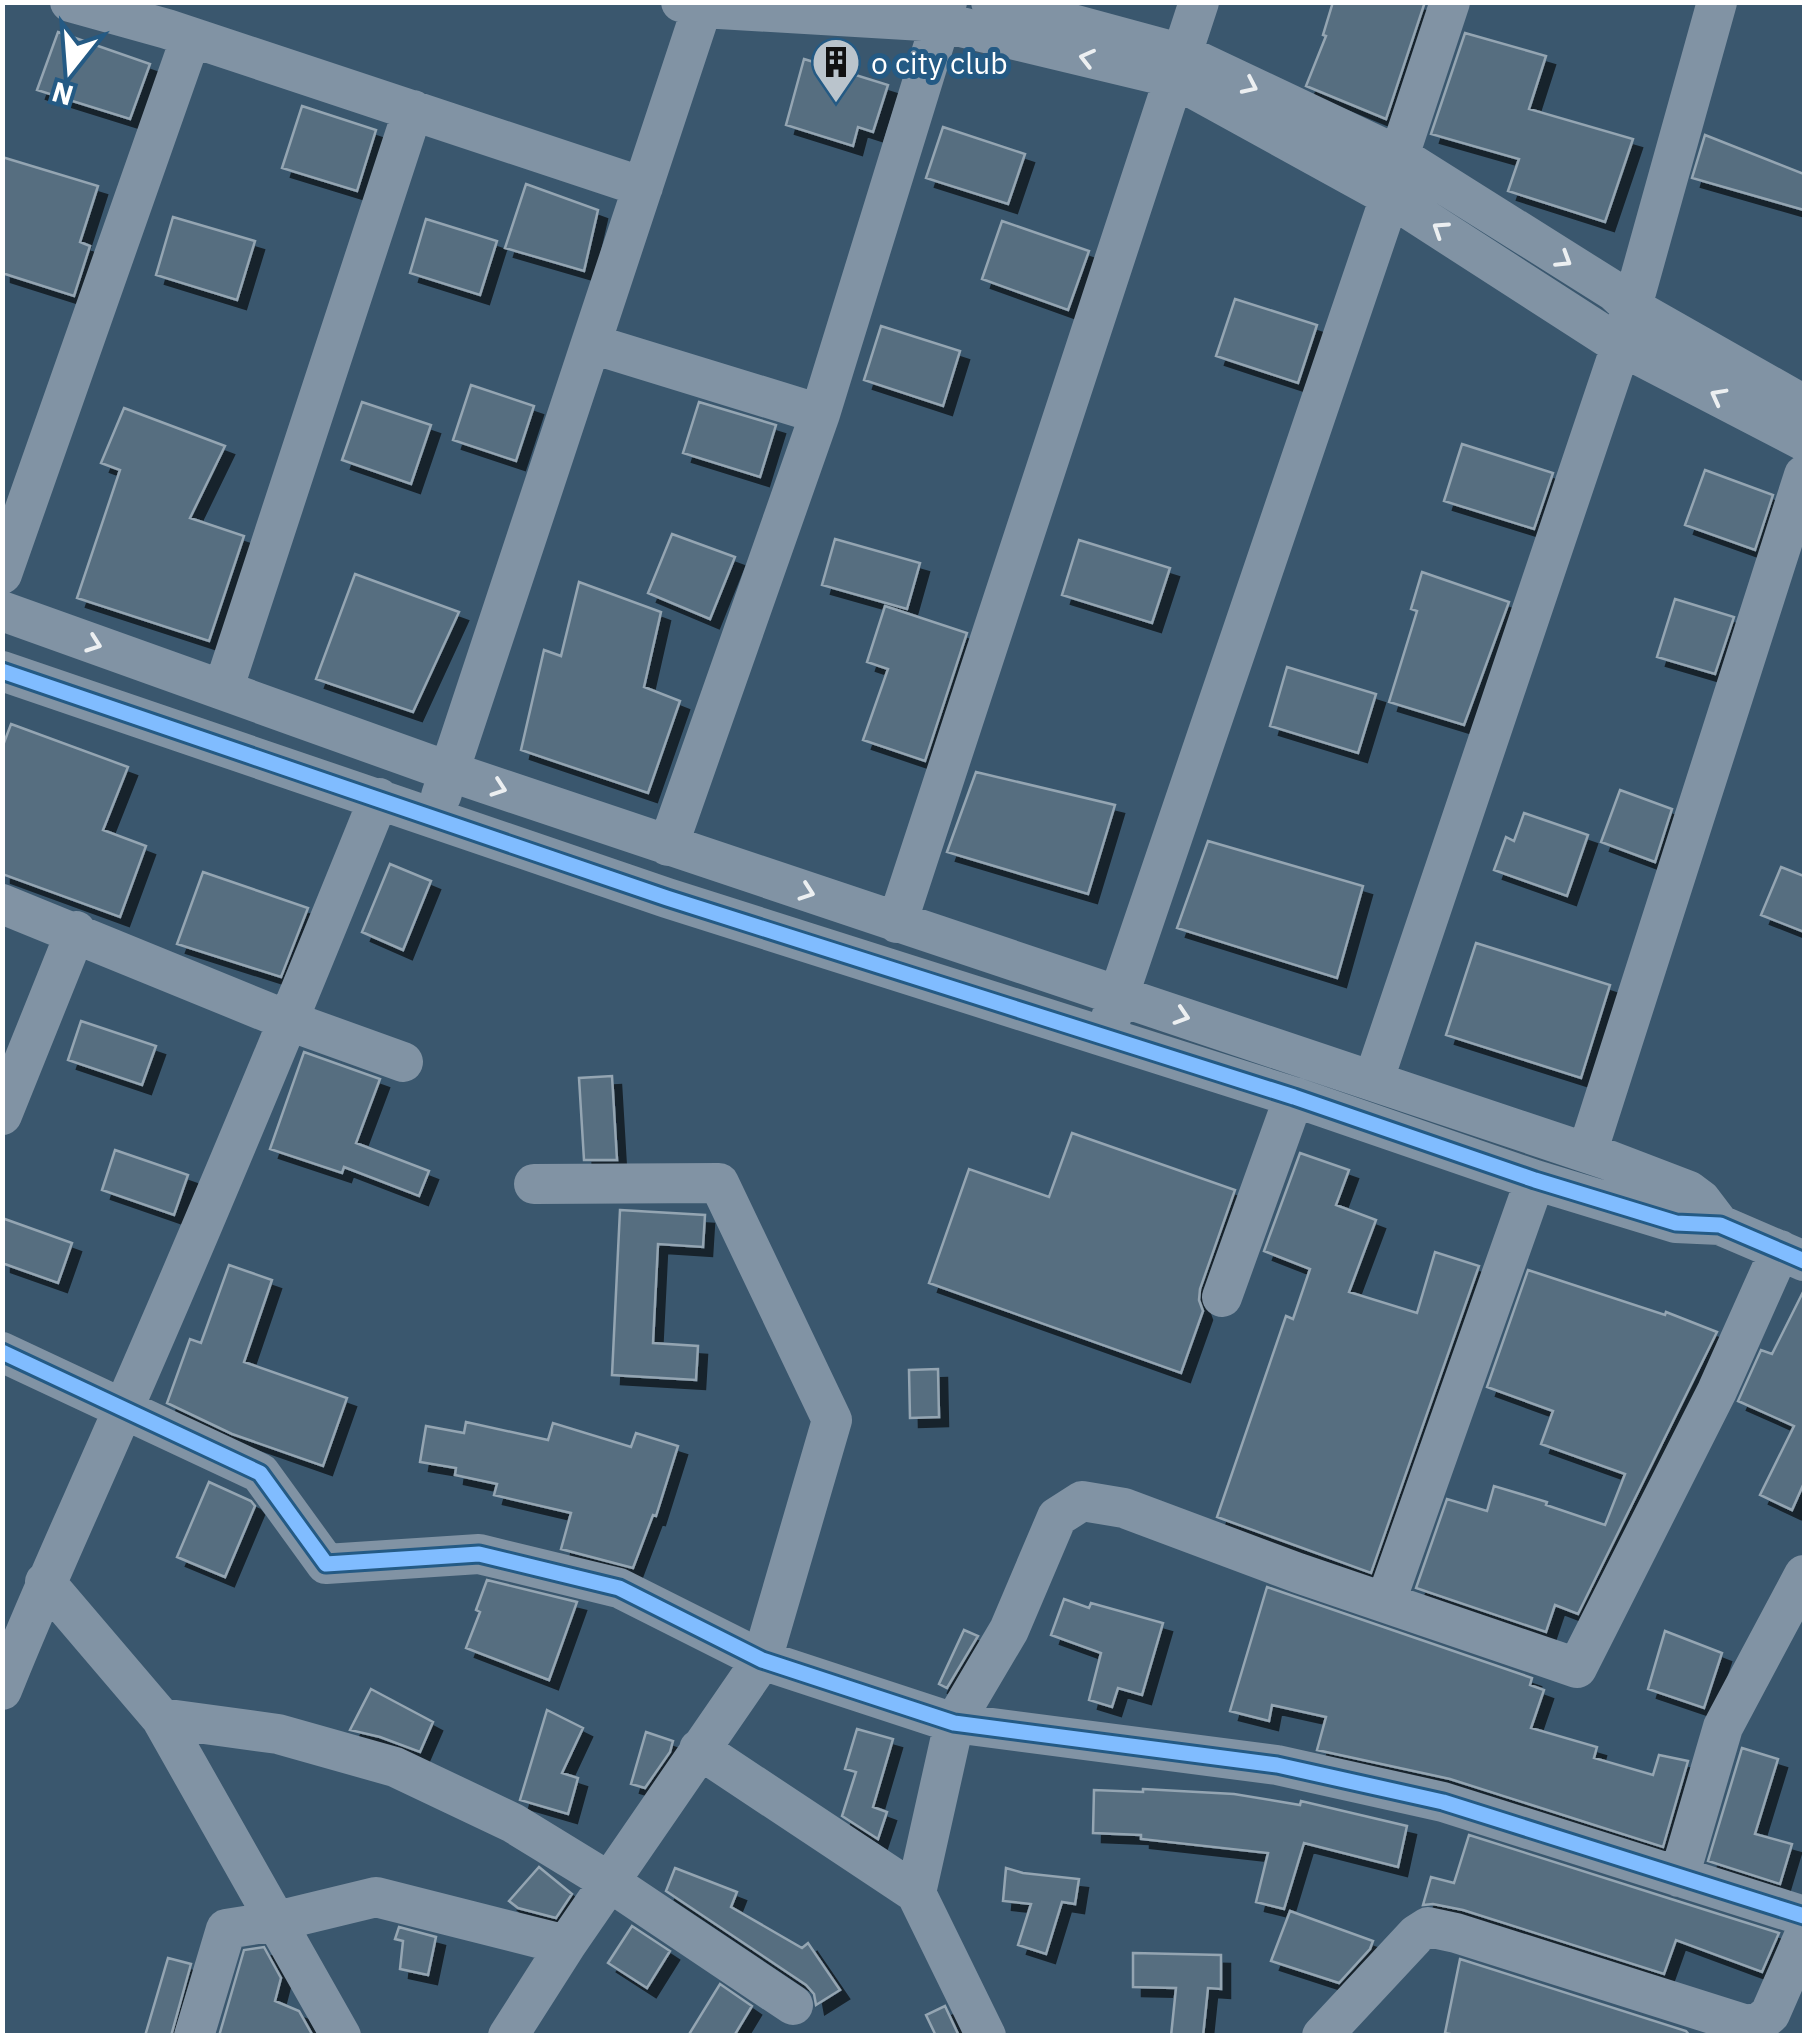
<svg xmlns="http://www.w3.org/2000/svg" width="1807" height="2038" viewBox="0 0 1807 2038" font-family="'IBM Plex Sans',sans-serif">
<defs>
<filter id="shadow"><feDropShadow dx="9" dy="9" stdDeviation="0" flood-color="#0009"/></filter>
</defs>
<rect width="100%" height="100%" fill="#3a576e"/>
<path fill="#576e80" stroke="#94a5b2" stroke-width="2.5" filter="url(#shadow)" d="M1333 2H1425L1386 119 1306 86 1326 36 1323 35Z
M58 32 150 64 130 119 37 90Z
M1465 33 1546 56 1529 109 1633 139 1605 222 1508 191 1519 159 1431 134Z
M804 59 888 85 873 132 858 127 853 146 786 125Z
M302 106 376 130 357 191 282 168Z
M943 127 1025 154 1008 204 926 178Z
M1705 135 1804 174V210L1692 178Z
M2 157 98 186 80 242 90 246 74 296 2 273Z
M526 184 598 210 584 271 505 248Z
M173 217 255 241 237 300 156 275Z
M426 219 497 241 480 295 410 273Z
M1002 221 1089 251 1068 310 982 279Z
M1235 299 1317 325 1298 383 1216 356Z
M881 326 960 351 943 406 864 380Z
M471 385 534 406 516 461 453 440Z
M362 402 431 425 411 484 342 460Z
M699 402 776 425 760 477 683 453Z
M124 408 225 446 190 518 244 536 209 641 77 598 120 470 101 463Z
M1462 444 1553 473 1534 529 1444 501Z
M1705 470 1773 495 1755 550 1685 525Z
M672 534 735 557 710 619 648 593Z
M835 539 920 563 907 609 822 585Z
M1079 540 1170 568 1152 623 1062 595Z
M1422 572 1509 602 1464 725 1389 702 1417 611 1411 609Z
M355 574 459 612 413 712 316 679Z
M579 582 661 612 644 687 680 701 648 793 521 750 544 650 561 656Z
M1675 599 1734 617 1715 674 1657 657Z
M885 606 967 633 925 761 863 740 888 669 867 662Z
M1287 667 1376 694 1358 753 1270 726Z
M11 724 128 767 103 830 146 846 120 917 2 874V748Z
M976 772 1115 805 1088 894 947 852Z
M1620 790 1672 809 1655 862 1601 842Z
M1524 813 1588 835 1567 896 1494 870 1506 837 1514 841Z
M1208 841 1363 886 1337 978 1177 928Z
M390 864 431 881 403 950 362 932Z
M1781 867 1804 876V932L1761 915Z
M203 872 308 908 281 977 177 944Z
M1476 943 1610 985 1581 1078 1446 1035Z
M81 1021 156 1046 142 1085 68 1060Z
M304 1052 380 1079 356 1143 429 1171 419 1196 344 1167 342 1173 270 1149Z
M612 1076 617 1160H584L579 1078Z
M1072 1133 1235 1190 1200 1289 1199 1300 1203 1311 1181 1373 929 1283 969 1169 1049 1197Z
M115 1150 188 1175 174 1215 102 1190Z
M1300 1153 1349 1170 1336 1205 1376 1220 1349 1292 1417 1313 1435 1252 1479 1266 1371 1573 1217 1517 1286 1316 1293 1319 1310 1269 1264 1251Z
M620 1210 705 1215 703 1247 658 1244 653 1343 698 1346 696 1380 612 1375Z
M2 1218 72 1243 58 1283 2 1263Z
M229 1265 272 1280 244 1362 347 1398 323 1466 232 1434 167 1403 190 1339 201 1343Z
M1528 1270 1665 1315 1666 1312 1717 1332 1578 1614 1555 1605 1546 1632 1416 1588 1447 1499 1487 1511 1494 1486 1547 1502 1546 1505 1605 1525 1625 1474 1541 1444 1553 1411 1487 1387Z
M1804 1290V1483L1792 1510 1760 1495 1794 1426 1738 1401 1761 1350 1772 1354Z
M938 1369 939 1417 910 1418 909 1370Z
M466 1422 548 1440 553 1423 631 1447 636 1433 678 1446 656 1516 653 1515 633 1568 561 1549 571 1513 494 1495 497 1484 455 1475 456 1468 420 1462 426 1426 464 1433Z
M209 1482 251 1501 255 1506 225 1577 177 1557Z
M487 1580 577 1602 549 1680 466 1648 480 1612 476 1610Z
M1267 1587 1532 1678 1530 1685 1544 1690 1531 1728 1597 1747 1594 1758 1653 1775 1659 1755 1688 1761 1663 1847 1450 1779 1317 1750 1326 1717 1272 1705 1269 1721 1230 1711Z
M1064 1599 1089 1608 1091 1603 1163 1623 1142 1695 1118 1688 1112 1707 1089 1700 1101 1653 1051 1635Z
M964 1630 978 1636 947 1688 939 1684Z
M1665 1631 1722 1653 1704 1708 1648 1689Z
M371 1689 433 1722 420 1752 380 1737 350 1730Z
M547 1710 583 1728 562 1773 578 1778 568 1814 520 1800Z
M857 1729 893 1739 873 1807 887 1812 878 1839 842 1816 856 1772 845 1769Z
M646 1732 673 1741 670 1752 645 1788 631 1784Z
M1742 1748 1778 1759 1755 1834 1792 1844 1780 1884 1708 1861Z
M1143 1789 1234 1794 1300 1805 1301 1801 1407 1826 1398 1867 1304 1843 1284 1909 1256 1902 1268 1853 1141 1839V1835L1093 1833 1094 1790 1143 1792Z
M1469 1835 1671 1899 1779 1933 1762 1972 1676 1940 1664 1974 1463 1910 1433 1904 1423 1905 1431 1877 1454 1883Z
M539 1867 572 1894 556 1918 518 1908 509 1901Z
M675 1868 737 1892 731 1907 802 1948 808 1943 840 1990 816 2005 814 1994 806 1985 666 1891Z
M1006 1868 1023 1873 1079 1879 1075 1904 1062 1902 1046 1954 1018 1945 1031 1904 1003 1901Z
M1290 1911 1373 1941 1370 1949 1339 1983 1271 1961Z
M632 1926 670 1951 647 1988 608 1963Z
M399 1927 436 1937 428 1975 400 1969 403 1941 395 1939Z
M264 1947 281 1978 275 2001 299 2011 313 2036H219L244 1950Z
M1133 1953 1221 1955V1989L1208 1988 1203 2036H1171L1176 1988 1133 1987Z
M168 1958 191 1964 171 2036H145Z
M1460 1959 1686 2031 1690 2036H1460L1445 2033Z
M720 1984 752 2006 734 2036H688Z
M945 2006 959 2036H936L926 2015Z"/>
<g fill="none" stroke-linecap="round" stroke-linejoin="round">
<path stroke="#8193a4" stroke-width="40" d="M70 2 167 29 643 187
M681 2 702 8 940 22 1174 78 1390 197 1621 346 1804 441
M991 2 1183 54 1399 156 1614 291 1631 307 1804 405
M592 344 820 414
M2 574 191 37
M2 611 448 771 1608 1160 1689 1191 1701 1200 1720 1225
M2 671 667 898 1294 1097 1535 1180 1676 1223 1720 1225 1804 1261
M223 690 413 110
M441 796 704 2
M668 846 820 414 947 2
M2 904 289 1021 403 1062
M897 923 1199 2
M1111 1018 1390 197 1399 156 1450 2
M1374 1079 1621 346 1717 2
M2 1115 76 931
M1587 1153 1804 475
M1222 1297 1294 1097
M2 1352 260 1473 326 1564 479 1554 619 1588 762 1660 954 1723 1277 1765 1443 1802 1804 1916
M45 1582 161 1718 341 2036
M1386 1601 1535 1180
M2 1690C40 1594 84 1500 125 1405 213 1204 297 1001 379 798
M161 1718 278 1734 395 1767 513 1823 611 1883 793 2005
M699 1749 916 1893
M1679 1877 1723 1727 1804 1575
M194 2036 226 1929 277 1921 376 1897 566 1945
M508 2036 566 1945 762 1660 832 1420 719 1183 534 1184
M986 2036 916 1893 954 1723 1009 1630 1057 1517 1082 1501 1124 1508 1298 1573 1577 1668 1717 1391 1780 1250
M1322 2036 1417 1934 1428 1927 1456 1933 1747 2025 1760 2022 1770 2014 1804 1936"/>
<g stroke="#245a84" stroke-width="21">
<path id="cycleway" d="M2 671 667 898 1294 1097 1535 1180 1676 1223 1720 1225 1804 1261
M2 1352 260 1473 326 1564 479 1554 619 1588 762 1660 954 1723 1277 1765 1443 1802 1804 1916"/>
</g>
<use href="#cycleway" stroke="#80bcff" stroke-width="15"/>
</g>
<defs><path id="oneway-chevron" d="M-2-3.5L2.5 0L-2 3.5" fill="none" stroke-width="1.6" stroke-linecap="round" stroke-linejoin="round" transform="scale(2.5)"/></defs>
<g stroke="#eceff1">
<use href="#oneway-chevron" transform="translate(1087 58) rotate(-166)"/>
<use href="#oneway-chevron" transform="translate(1250 86) rotate(25)"/>
<use href="#oneway-chevron" transform="translate(1440 229) rotate(-147)"/>
<use href="#oneway-chevron" transform="translate(1564 260) rotate(32)"/>
<use href="#oneway-chevron" transform="translate(1718 396) rotate(-152)"/>
<use href="#oneway-chevron" transform="translate(94 644) rotate(20)"/>
<use href="#oneway-chevron" transform="translate(499 788) rotate(19)"/>
<use href="#oneway-chevron" transform="translate(807 892) rotate(19)"/>
<use href="#oneway-chevron" transform="translate(1182 1016) rotate(18)"/>
</g>
<defs>
<g id="building-pin" transform="scale(2.5)"><path d="M0 17L-7.5 6A9.5 9.5 0 1 1 7.5 6Z" fill="#bac4cc" stroke="#245a84"/><path d="M-4-6H4V6H1V3H-1V6H-4ZM-2.5-4.3h1.7v1.8h-1.7ZM.8-4.3h1.7v1.8H.8ZM-2.5-1h1.7V.8h-1.7ZM.8-1h1.7V.8H.8Z" fill="#111"/></g>
</defs>
<g fill-rule="evenodd">
<use href="#building-pin" x="836" y="62"/>
</g>
<g text-anchor="middle" dominant-baseline="central" stroke-width="10" stroke-linejoin="round" paint-order="stroke">
<g font-size="30" fill="#fff" stroke="#245a84" text-anchor="start">
<text x="871" y="62">o city club</text>
</g>
</g>
<rect width="1807" height="2038" fill="none" stroke="#ffffff" stroke-width="10"/>
<g transform="translate(70 70) rotate(197)" stroke="#245a84" stroke-width="8" paint-order="stroke">
<path d="M0-8L18 38L0 25L-18 38Z" fill="#ffffff"/>
<text y="-15" font-size="28" font-weight="bold" text-anchor="middle" fill="#ffffff">N</text>
</g>
</svg>
